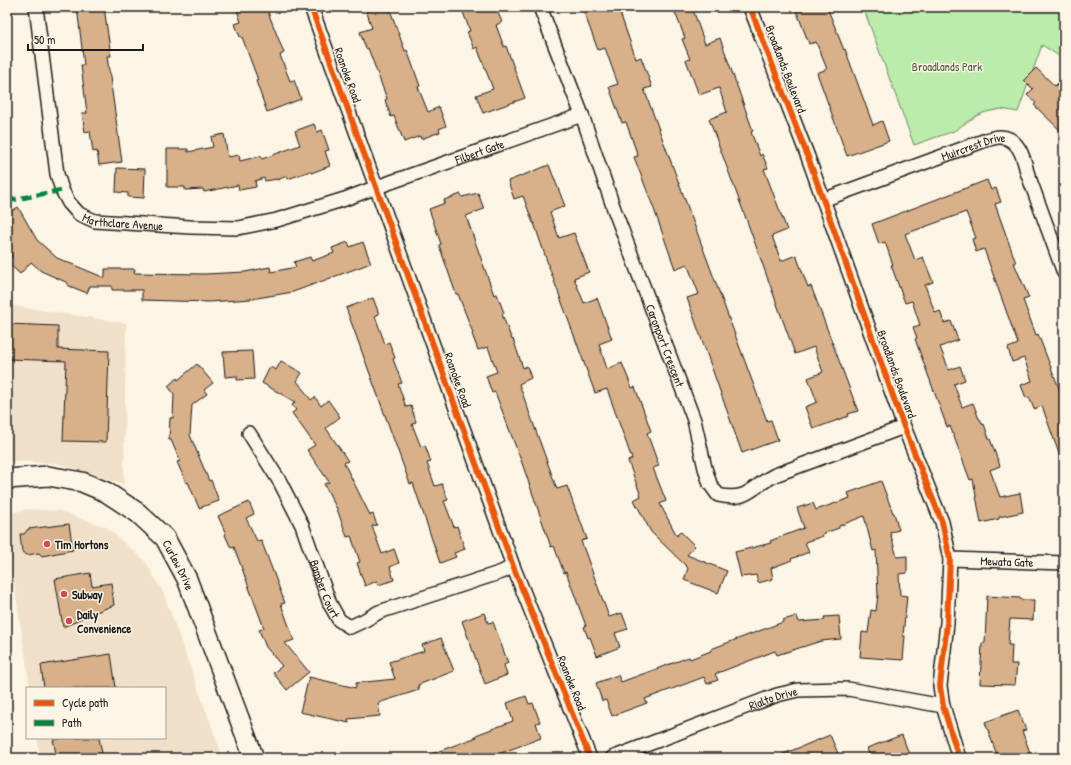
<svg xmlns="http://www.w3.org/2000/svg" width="1071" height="765" viewBox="0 0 1071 765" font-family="'Patrick Hand',sans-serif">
<rect width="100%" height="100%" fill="#fcf5e5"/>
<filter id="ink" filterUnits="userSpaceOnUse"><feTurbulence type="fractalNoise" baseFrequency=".025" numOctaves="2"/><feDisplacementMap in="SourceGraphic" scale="8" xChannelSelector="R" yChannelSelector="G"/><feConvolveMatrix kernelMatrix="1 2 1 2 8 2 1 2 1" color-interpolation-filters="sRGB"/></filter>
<g filter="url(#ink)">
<path fill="#f1e0c9" d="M7 305 126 323 124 484 56 463 7 461Z
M27 509 60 511 106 527 145 561 163 592 223 758H40L37 738H165V688H30L7 537V514Z"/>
<path fill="#bbecab" stroke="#6c8464" d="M863 7H1064V59L1042 45 1018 112 1001 109 986 112 976 116 954 131 914 145Z"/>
<path fill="#d8b089" stroke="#1c1c1c" d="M77 7H104L111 56H107L122 162 99 165 97 151 93 152 90 131 85 132 82 113H87L81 65H84Z
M236 7H266L284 53 280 55 290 81 294 80 301 99 267 112 256 81 258 80 242 37H240L235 24 241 22Z
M365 7H389L405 51 407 50 420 86 418 87 428 112 439 107 446 126 439 129 440 132 421 139 420 136 404 142 394 116 391 117 385 100 387 99 368 48 366 49 360 32 372 28Z
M461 7H488L490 11 496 8 502 22 496 25 504 47 506 46 525 98 483 113 476 95 493 89 477 47 474 49 467 32 470 31Z
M582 7H618L636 59 641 57 652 87 644 89 767 421 771 420 778 440 742 453 687 298 699 294 687 264 675 269 654 209 634 157 638 156 626 122 622 123 609 87 618 84 605 48 598 50Z
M673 7H692L705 44 720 38 753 131 751 132 760 156 762 154 768 168 764 169 787 230 772 236 781 261 796 255 808 287 811 286 858 411 848 414 849 416 813 429 805 407 817 402 808 378 823 372 814 347 795 354 748 224 709 119 727 112 719 88 699 95 686 60 690 59 682 39 685 38Z
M795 7H827L844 50 845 49 873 125 882 121 889 141 847 156 817 73 827 69 816 42 809 44Z
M1036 68 1055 86 1064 77V134L1034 105 1036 103 1027 95 1033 89 1024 80Z
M314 124 317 132 322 130 329 150 325 151 330 166 311 173 310 171 288 179 287 176 277 180V179L265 181 264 178 255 181 256 187 239 190 238 185 204 192 203 189 185 190V187H167V149H188V152L213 147 211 137 224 134 228 157 239 155 240 161 261 156 262 159 300 145 295 131Z
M549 165 565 206 550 212 559 238 574 233 589 272 574 278 584 303 597 298 612 339 599 344 607 369 622 363 632 388 635 387 651 431 647 433 659 466 653 468 666 501 660 504 677 536 680 531 695 546 687 555 727 571 718 593 684 580 688 568 651 532 634 500 641 496 628 461 632 459 607 389 595 393 549 267 534 223H533L523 196 514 199 508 181Z
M117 168 145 169 144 198 128 197V193L116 192Z
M987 180 991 190 996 188 1001 202 995 204 1016 263H1014L1029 298 1023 300 1036 335 1038 334 1062 396 1064 395V462H1062L1042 406 1034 409 1029 397 1026 398 1021 385 1032 381 1024 358 1012 362 1008 348 1018 344 984 249 976 252 972 239 976 238 966 212 905 234 915 260 923 257 933 282 925 285 935 313 940 311 944 323 951 321 958 340 940 347 949 370 960 366 965 380 954 384 962 407 973 403 979 419H980L983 425 984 424 989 439H990L1000 466 990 470 1000 497 1020 493 1023 512 999 517V519L981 523 973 479 970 480 950 426 947 427 915 339 917 338 913 327 920 325 912 301 905 303 891 265H893L885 242 879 244 872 224Z
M478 193 484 209 466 216 494 295 497 294 504 313 502 314 512 340 513 339 523 368 527 366 531 378 519 384 557 489 567 486 578 517H579L587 539 581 541 609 617 622 613 628 629 615 633 620 647 597 656 590 637 588 638 584 627 586 626 566 572 564 573 554 546 551 547 522 463 495 392 492 393 486 376 497 372 488 347 478 350 472 334 473 333 458 294H456L439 245 441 244 429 209 445 203 444 200 461 194 462 197Z
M18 207 37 240 57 258 105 278V269H135L134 273 205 274 245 272 270 267 271 272 296 267 294 262 310 257 312 261 334 253 332 248 348 242 350 247 363 242 371 263 293 292 251 299 209 302 142 300V290H112V286H90L87 293 67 285 68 283 41 271 31 262 20 274 7 262 12 256 7 248V214Z
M373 298 379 314 375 316 385 344 389 342 395 358 393 359 402 383 398 384 406 407 411 406 416 422 412 424 421 447 425 445 431 462 427 463 435 486 442 484 448 500 444 501 454 527 457 526 465 549 454 553 456 557 440 563 413 483 410 484 346 308Z
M7 324 58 326V349L109 351 106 442 63 441 66 361 7 359Z
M252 351 254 379 237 380V376L225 377 223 352Z
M281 361 302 373 297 381 311 400 315 397 321 406 328 400 340 417 326 428 348 461 344 463 370 515 373 514 377 525 372 526 382 554 394 549 399 563 390 567 394 580 378 585 377 581 365 586 357 563 360 562 351 536 347 537 337 509 324 484 329 482 307 450 315 445 292 413 296 410 292 405 295 402 262 383 270 367 276 370Z
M197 364 213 383 204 390 207 394 192 405 190 435 209 481 211 480 219 501 199 508 188 482 186 483 185 480 177 462 180 461 171 440H169L170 418H173L174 394 168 386 177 378 178 380Z
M881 481 893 513H894L899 530 890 532 897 557 907 556V573L899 574 900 595 907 596 903 636H905L903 660 860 657 862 632 868 633 871 610 876 611 878 595 876 550 873 551 864 516 839 526V528L822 534 823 536 805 542 809 552 791 559 792 560 771 568 773 579 758 583 756 575 741 577 735 552 771 543 770 541 804 528 797 508 813 503 816 510 850 498 848 493Z
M249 502 254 514 246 518 257 541 261 540 285 603 281 604 294 640 285 643 309 672 287 690 273 673 282 666 266 647 259 630 264 628 251 593 234 547 231 548 225 535 226 534 218 516Z
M69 524 73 550 42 556 39 553 27 555 22 552 20 534H24L28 529Z
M90 573 92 586 111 583 114 605 79 619 75 622 63 627 55 579Z
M987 596 1020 598 1021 600H1034L1033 620 1010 619 1008 645H1012L1011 664H1017L1015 685 980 684 982 643H985Z
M484 613 488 623 493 622 508 663 504 665 507 675 485 684 462 621Z
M797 616 799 622 825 620 824 617 839 616 841 639 821 641 777 655 775 651 715 674 718 680 707 684 704 677 645 699 647 703 612 716 606 700 602 701 596 683 618 675 621 682 689 657 690 659 711 651V649L783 622V620Z
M441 638 454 671 418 685 419 690 378 703 380 716 348 719 349 723 300 712 309 677 356 688V683L395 679 389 662 424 651 422 645Z
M111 654 116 688H44L41 665Z
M526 696 529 704 533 703 540 722 536 723 541 738 501 753 502 756 495 758H424L423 757 477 737 476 735 513 721 507 703Z
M1018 710 1026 730 1022 731 1032 758H998L985 722Z
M830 735 840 758H776V757Z
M902 735 909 754 897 758H870L867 748Z
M63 738H99L103 758H57L53 740Z"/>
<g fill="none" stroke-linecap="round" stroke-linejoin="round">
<g stroke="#1c1c1c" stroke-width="16">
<g id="street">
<path id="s1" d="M36 7 57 174 62 190 69 203 79 214 95 221 190 227 238 228 277 220 345 199 377 187 582 115"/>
<path d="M311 7 513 566 590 758"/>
<path id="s2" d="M540 7 582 115 614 209 694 420 705 468 710 484 718 495C748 502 751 487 775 475L904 427"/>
<path d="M750 7 808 157 904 427 942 522 950 559 947 623 940 686 943 706 959 758"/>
<path id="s3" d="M823 200 986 140C990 139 995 137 999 137 1018 136 1024 158 1027 172L1064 273"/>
<path id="s4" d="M249 433 280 482 302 525 330 604 339 620 350 627 365 620 379 612 502 572 513 566"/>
<path id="s5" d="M950 559 1064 563"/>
<path id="s6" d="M612 758 777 695 798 690 848 689 943 706"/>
</g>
</g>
<g stroke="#1c1c1c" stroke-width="22">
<g id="secondary">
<path id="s7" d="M7 479 48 476 82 482 106 492 138 513 165 538 187 579 254 758"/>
</g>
</g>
<use href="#street" stroke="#fcf5e5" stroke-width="13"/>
<use href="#secondary" stroke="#fcf5e5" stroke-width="19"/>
<path stroke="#00873e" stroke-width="5" stroke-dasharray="10 5" stroke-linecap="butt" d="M7 201 62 190"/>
<g stroke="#fcf5e5" stroke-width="8">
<path id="cycleway" d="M311 7 513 566 590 758
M750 7 808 157 904 427 942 522 950 559 947 623 940 686 943 706 959 758"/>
</g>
<use href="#cycleway" stroke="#e8590c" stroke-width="6"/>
</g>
</g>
<g fill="#d1495b" stroke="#fcf5e5" stroke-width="1.5">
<circle cx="47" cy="544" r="4"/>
<circle cx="64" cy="594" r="4"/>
<circle cx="69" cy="621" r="4"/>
</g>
<g text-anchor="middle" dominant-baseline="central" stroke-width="3" stroke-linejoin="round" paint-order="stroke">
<g font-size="12" fill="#4c5a47" stroke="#fcf5e5">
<text x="947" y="66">Broadlands Park</text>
</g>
<g font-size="12" fill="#1c1c1c" stroke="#fcf5e5">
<text transform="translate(786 69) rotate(69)">Broadlands Boulevard</text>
<text transform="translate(348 75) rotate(70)">Roanoke Road</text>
<text stroke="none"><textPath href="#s3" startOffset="160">Muircrest Drive</textPath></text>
<text stroke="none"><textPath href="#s1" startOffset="629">Filbert Gate</textPath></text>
<text stroke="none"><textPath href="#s1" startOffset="260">Marthclare Avenue</textPath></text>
<text stroke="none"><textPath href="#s2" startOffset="361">Caronport Crescent</textPath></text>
<text transform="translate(897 374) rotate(70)">Broadlands Boulevard</text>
<text transform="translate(458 380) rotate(70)">Roanoke Road</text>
<text stroke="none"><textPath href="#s5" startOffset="57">Mewata Gate</textPath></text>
<text stroke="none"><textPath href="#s7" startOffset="207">Curlew Drive</textPath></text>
<text stroke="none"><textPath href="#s4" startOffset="174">Bamber Court</textPath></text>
<text transform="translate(572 683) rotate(68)">Roanoke Road</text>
<text stroke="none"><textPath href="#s6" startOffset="172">Rialto Drive</textPath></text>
</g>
<g font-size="12" font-weight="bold" fill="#1c1c1c" stroke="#fcf5e5" text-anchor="start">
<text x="55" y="544">Tim Hortons</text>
<text x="72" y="594">Subway</text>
<text x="77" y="614">Daily<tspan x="77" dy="14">Convenience</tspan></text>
</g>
</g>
<rect width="1071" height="765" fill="none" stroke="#fcf5e5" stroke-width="24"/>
<rect x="12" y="12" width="1047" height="741" fill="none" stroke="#1c1c1c" stroke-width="1.5" filter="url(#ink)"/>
<rect x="26" y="687" width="140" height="52" fill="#fcf5e5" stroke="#a29e95"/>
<rect x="34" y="700" width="20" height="6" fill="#e8590c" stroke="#a29e95"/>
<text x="62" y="707" font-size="12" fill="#1c1c1c">Cycle path</text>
<rect x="34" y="720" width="20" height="6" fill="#00873e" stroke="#a29e95"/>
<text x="62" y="727" font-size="12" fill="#1c1c1c">Path</text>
<path d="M28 44v6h115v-6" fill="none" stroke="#1c1c1c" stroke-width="2"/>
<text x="34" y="44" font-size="12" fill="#1c1c1c" stroke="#fcf5e5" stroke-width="3" paint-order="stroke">50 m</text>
</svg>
